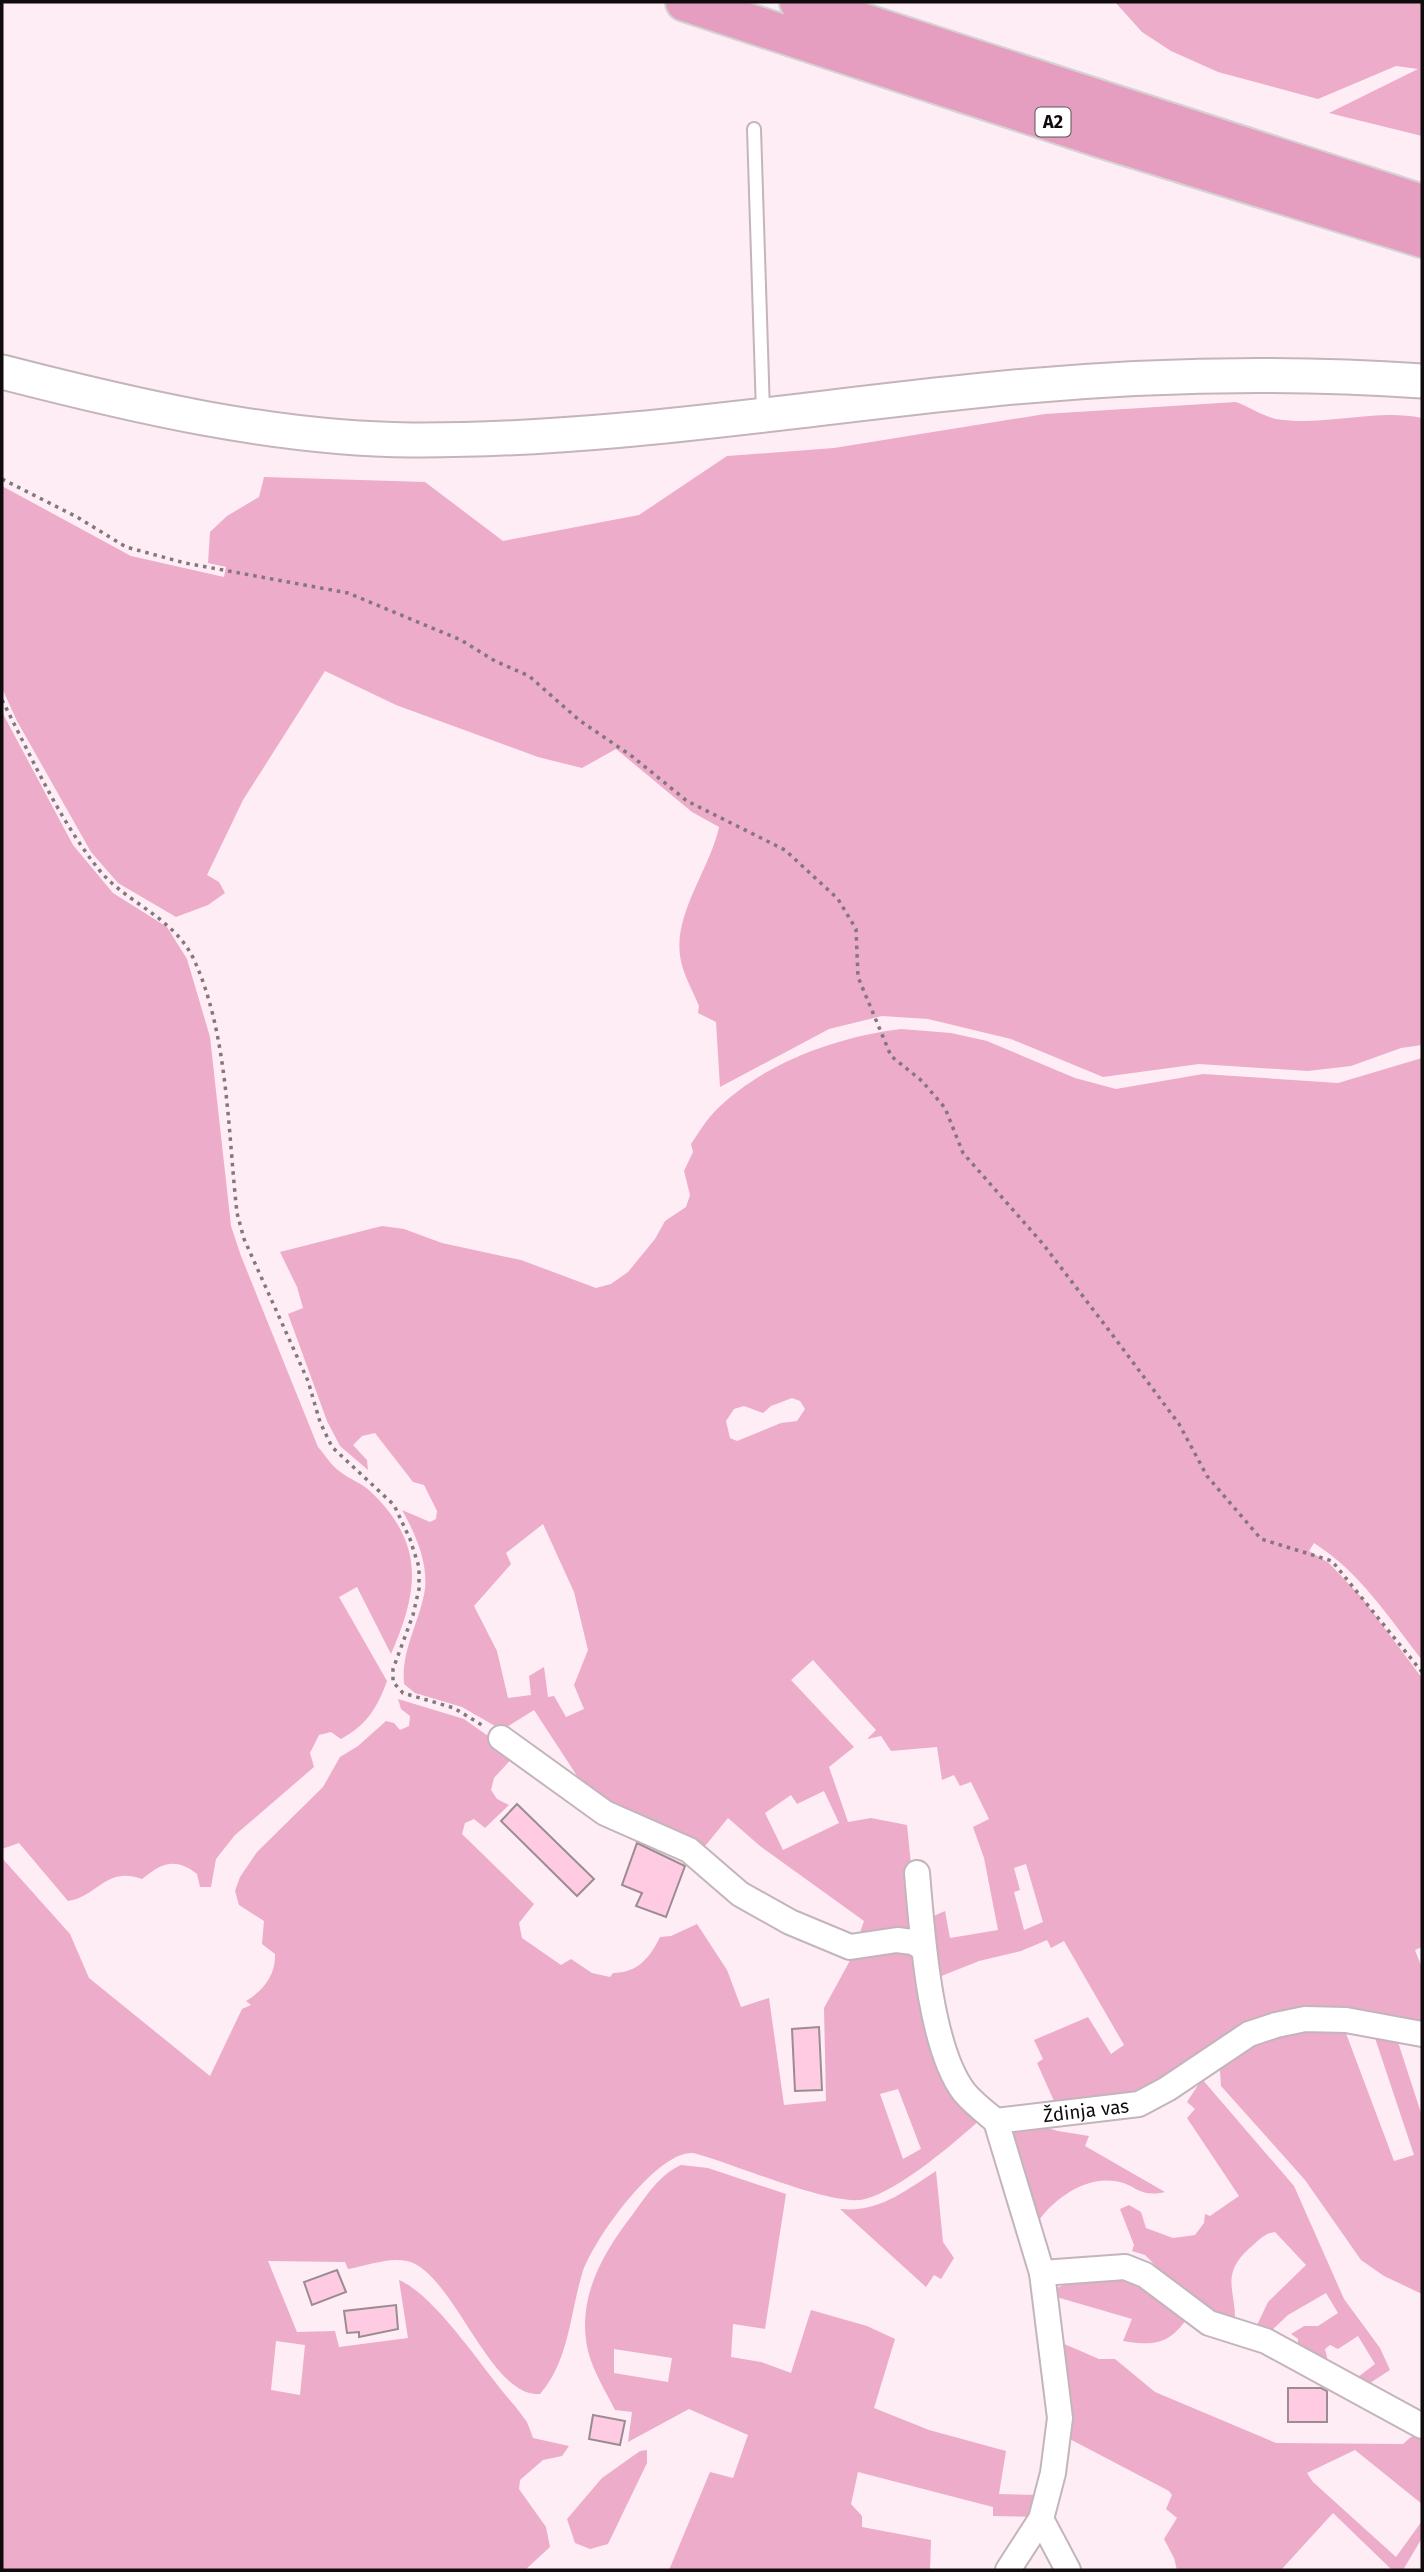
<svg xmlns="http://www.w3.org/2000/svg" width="1424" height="2572" viewBox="0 0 1424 2572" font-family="'Fira Sans',sans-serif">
<rect width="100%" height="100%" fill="#feedf4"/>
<path fill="#edacc9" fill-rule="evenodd" d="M1115 2H1422V136L1329 113 1418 69 1396 66 1318 99 1218 72 1171 51 1142 32Z
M1236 402C1249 407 1263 416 1276 419 1325 427 1375 408 1422 418V1045L1401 1048 1351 1066 1308 1071 1199 1064 1103 1077 1011 1039 928 1019 882 1016 829 1029 720 1087 716 1022 698 1013 699 1006C693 991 684 976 681 961 671 916 710 870 719 827L692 812 616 749 582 768 538 757 396 705 325 671 243 800 207 875 219 882 225 893 208 905 176 917 118 883 91 852 17 721 2 688V486L131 556 224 577 226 567 208 563 210 532 227 516 259 497 264 477 425 482 503 541 639 515 727 456 834 448 1045 414Z
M2 712 73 845 113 893 167 927 187 959 210 1037 231 1226 241 1256 318 1447C325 1455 331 1465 339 1471 349 1479 362 1483 371 1492 425 1544 419 1590 391 1654L357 1587 339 1597 387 1681C377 1708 367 1725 341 1739L331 1732 319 1735 310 1753 314 1767 235 1835 216 1859 211 1887H200L197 1874C175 1857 162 1863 142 1879 105 1866 98 1897 68 1901L19 1843 2 1849Z
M901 1029 951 1033 987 1041 1075 1078 1116 1089 1203 1074 1338 1083 1422 1058V1660C1389 1618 1360 1572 1314 1543L1309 1551 1329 1563 1362 1598 1422 1678V1947L1415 1950 1422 1968V2028L1313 2013 1138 2097 1106 2104 1054 2101 1037 2063 1043 2059 1034 2040 1088 2017 1111 2054 1124 2045 1064 1941 1051 1948 1047 1940 1021 1951 979 1961 934 1979 929 1918 945 1911 950 1938 998 1930 984 1858 973 1827 989 1819 971 1782 960 1786 954 1775 942 1780 937 1747 891 1751 881 1736 867 1739 876 1730 813 1660 791 1680 854 1747 829 1767 848 1822 871 1818 907 1825 918 1934 858 1938 864 1921 760 1846 728 1818 701 1851 619 1812 585 1788 534 1710 502 1730 462 1707 415 1693 404 1684C401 1649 420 1622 425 1589 428 1562 415 1533 402 1510L430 1522 436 1519 437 1511 424 1485 413 1482 375 1433 362 1436 353 1445 367 1460 368 1470 340 1446 327 1421 288 1314 303 1308 297 1287 280 1252 382 1226 404 1229 442 1243 521 1260 596 1288 611 1284 628 1272 655 1239 665 1221 686 1207 690 1195 684 1171 693 1152 691 1144C699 1132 707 1119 717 1109 764 1063 836 1037 901 1029ZM792 1398 800 1401 805 1409 797 1421 781 1423 737 1441 730 1438 726 1421 734 1409 744 1406 763 1413 771 1406ZM543 1524 574 1592 588 1650 574 1685 584 1709 566 1717 554 1696 548 1697 544 1667 529 1676 531 1695 508 1698 497 1651 474 1606 511 1564 506 1553ZM824 1791 839 1823 783 1850 765 1813 791 1795 797 1804ZM1026 1864 1043 1922 1024 1930 1014 1892 1020 1890 1014 1868Z
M398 1699 464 1719 515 1755 494 1778 491 1790 497 1799 509 1805 485 1828 474 1819 465 1823 462 1834 534 1904 519 1923 522 1938 561 1965 571 1959 592 1973 610 1977 613 1973C637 1973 650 1958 660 1937L671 1936 697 1924 727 1970 741 2007 769 1998 784 2105 826 2101 824 2008 853 1955 898 1947 914 1955 981 2119C954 2143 900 2190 865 2199 833 2208 731 2162 693 2153 657 2150 592 2241 582 2274 570 2314 569 2361 540 2394 490 2399 453 2271 407 2261 389 2257 366 2266 348 2269L345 2262 268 2261 297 2332 335 2331 339 2347 408 2338 399 2280C437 2296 485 2373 515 2406L527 2422 533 2438 569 2446 562 2456 543 2460 520 2480 519 2489 546 2527 550 2547 525 2570H2V1858L70 1934 89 1978 210 2076 242 2009 251 2005 246 2001C263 1991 276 1975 275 1954L262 1944 264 1921 239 1905 235 1891 240 1877 257 1852 323 1787 340 1757 358 1746 386 1721 394 1723 400 1730 409 1726 410 1716 401 1709ZM898 2089 921 2149 903 2159 880 2094ZM276 2341 305 2345 300 2395 271 2390Z
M1344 2028 1394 2161 1414 2155 1373 2032 1396 2036 1422 2116V2294L1384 2276 1361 2260 1305 2180 1221 2086 1220 2071 1224 2059 1279 2031Z
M1202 2079 1294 2186 1344 2299 1380 2348 1390 2370 1370 2383 1358 2377 1375 2364 1358 2336 1338 2349 1330 2345 1325 2349 1328 2361 1298 2344V2339L1291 2334 1304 2326H1318L1338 2313 1326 2293 1288 2315 1271 2331 1257 2325 1268 2302 1306 2265 1275 2232C1265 2233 1260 2239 1252 2246 1218 2275 1237 2290 1235 2325L1202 2313 1145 2255 1132 2251 1134 2245 1120 2209 1129 2205 1141 2212 1146 2228 1173 2238 1195 2235 1204 2223 1205 2214 1210 2216 1239 2196 1187 2118 1195 2109 1187 2102Z
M1019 2120 1058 2131 1089 2136 1085 2146 1165 2192C1136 2198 1138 2184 1114 2181 1084 2176 1049 2202 1036 2225L1009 2135Z
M681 2165 708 2168 786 2194 765 2329 733 2324 731 2357 761 2362 791 2373 811 2310 867 2326 895 2339 874 2408 929 2430 1006 2451 999 2494 1039 2495V2517L993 2516V2507L858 2472 851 2504 862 2516V2527L931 2540 930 2570H669L710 2472 733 2478 748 2435 689 2409 628 2442 632 2412 615 2410C606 2392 593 2371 588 2351 576 2299 602 2254 633 2214 647 2195 659 2175 681 2165ZM614 2349 672 2358 668 2382 614 2373Z
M936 2171 943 2242 954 2258 941 2279 934 2275 926 2287 840 2209C878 2213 905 2191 936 2171Z
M1124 2273 1188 2317C1169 2345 1154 2346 1123 2341L1132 2319 1053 2296 1054 2289 1075 2280Z
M1055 2340 1099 2359H1115L1155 2392 1276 2443 1403 2444 1411 2437 1422 2435V2504L1355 2450 1307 2473 1313 2482 1396 2557 1422 2521V2538L1403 2570H1392L1333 2513 1281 2570H1177L1174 2558 1164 2539 1177 2518 1166 2509 1172 2495 1169 2491 1064 2436Z
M647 2450V2463L608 2544 590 2549 575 2543 567 2519 602 2478 640 2451Z"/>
<path fill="#fecbe2" stroke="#9b8c92" stroke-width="2" d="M517 1804 594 1879 577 1896 501 1821Z
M637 1843 685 1866 666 1917 636 1906 642 1893 622 1885Z
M819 2027 822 2090 795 2091 792 2029Z
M337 2270 346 2292 312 2305 304 2282Z
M396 2305 398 2329 359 2337V2332L347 2333 344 2311Z
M1288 2388H1321L1327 2391V2422H1288Z
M593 2415 625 2421 620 2445 589 2439Z"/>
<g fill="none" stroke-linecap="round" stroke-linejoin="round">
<g stroke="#c4b4bb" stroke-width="16">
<path id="service" d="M754 129 763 412"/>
</g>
<g stroke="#c4b4bb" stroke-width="28">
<g id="minor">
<path d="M501 1738 605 1813 689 1850 740 1894 790 1922 850 1947 897 1940 913 1942 923 1948"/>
<path id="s1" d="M917 1873C922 1930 929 2046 964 2092 973 2103 985 2112 996 2121L1139 2104 1167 2089 1249 2034 1276 2025 1305 2019 1346 2020 1422 2034"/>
<path d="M996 2121 1042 2273 1060 2418 1053 2473 1041 2519 1068 2570"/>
<path d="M1042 2273 1125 2267 1145 2275 1209 2323 1266 2341 1422 2426"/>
<path d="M1008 2570 1041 2519"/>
</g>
</g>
<g stroke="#c4b4bb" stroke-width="37">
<path id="secondary" d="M2 372C134 406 275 439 412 440 605 441 793 409 984 390 1129 375 1278 371 1422 381"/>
</g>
<g stroke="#d4d3d3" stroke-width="42">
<path id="motorway" d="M685 2 1100 138 1422 238
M799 2 1422 204"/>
</g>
<path stroke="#82777c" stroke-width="3.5" stroke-dasharray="3.5 5" stroke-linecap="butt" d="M2 479 77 517 126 547 185 563 348 593 461 640 495 661 529 676 579 720 633 757 687 801 785 850 838 899 856 929 858 977 891 1056 922 1081 945 1108 963 1153 1043 1244 1114 1337 1179 1424 1207 1476 1261 1539 1332 1561 1422 1672
M2 700C32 758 59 820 100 871 129 905 176 918 195 962 228 1035 228 1133 237 1213L244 1239 308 1381 320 1422 332 1447 394 1505 410 1539 419 1567V1589L413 1615 393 1669V1682L403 1693 454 1708 485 1727"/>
<use href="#service" stroke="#fff" stroke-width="12"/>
<use href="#minor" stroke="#fff" stroke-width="24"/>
<use href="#secondary" stroke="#fff" stroke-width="33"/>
<use href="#motorway" stroke="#e69ec0" stroke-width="38"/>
</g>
<g text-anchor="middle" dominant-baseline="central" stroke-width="5" stroke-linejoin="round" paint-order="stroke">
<rect fill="#fff" stroke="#585456" stroke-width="2" x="1035.5" y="107.5" width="35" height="29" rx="5"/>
<g font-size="18" font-weight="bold" fill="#100b0d">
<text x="1053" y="122">A2</text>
</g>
<g font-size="19" fill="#100b0d" stroke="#fff">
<text stroke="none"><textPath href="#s1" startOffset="360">Ždinja vas</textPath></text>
</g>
</g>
<rect width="1424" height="2572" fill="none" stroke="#100b0d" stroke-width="7"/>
</svg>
